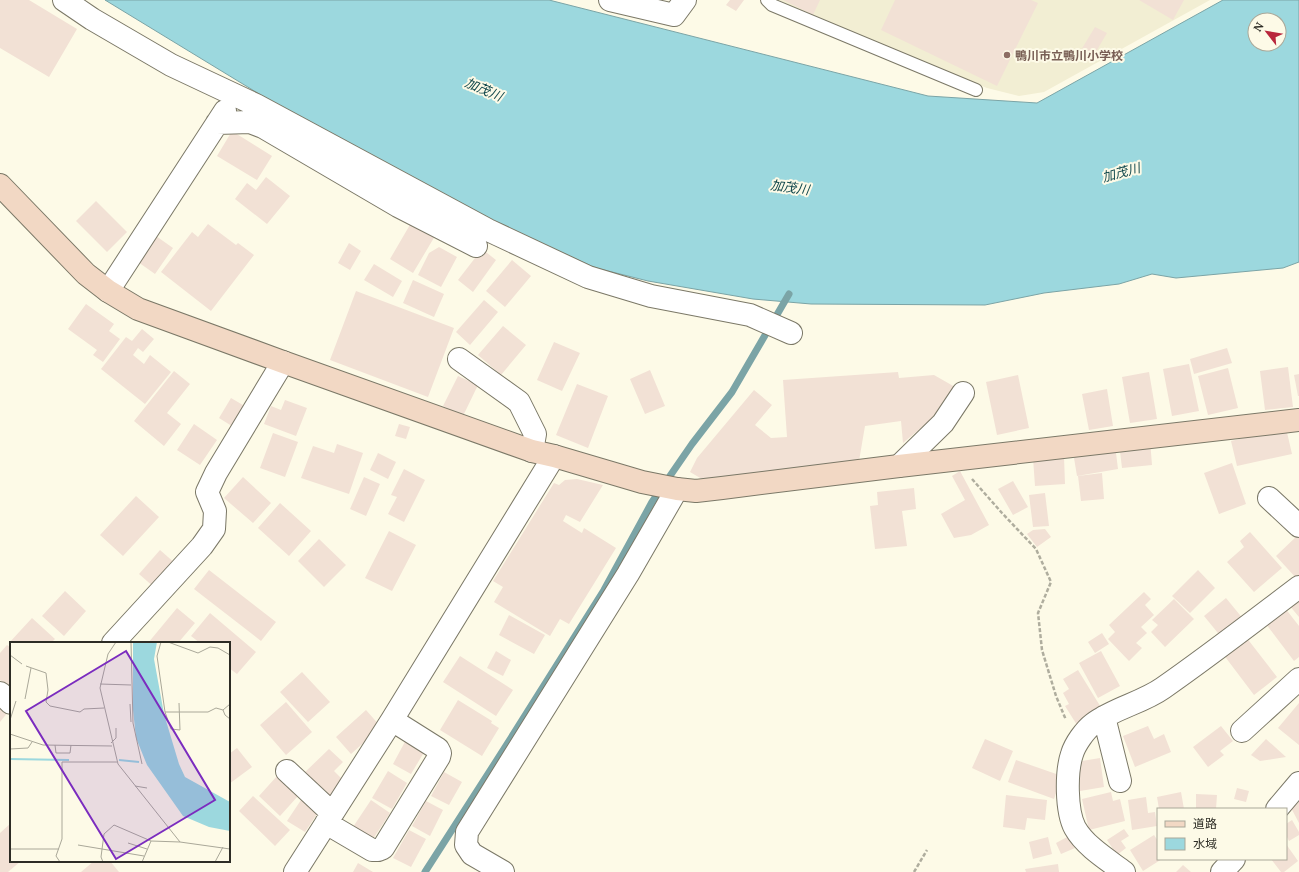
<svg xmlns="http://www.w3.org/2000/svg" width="1299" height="872" viewBox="0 0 1299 872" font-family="'PT Serif','Noto Sans JP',serif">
<rect width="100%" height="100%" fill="#fdfae7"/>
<path fill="#f2eed3" d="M779 0H1210L1044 92 1019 96 987 88 820 21Z"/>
<path fill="#9cd8de" stroke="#7ba4a6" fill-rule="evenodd" d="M105 0H549L928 96 1037 103 1223 0H1299V262L1283 268 1176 278 1152 274 1119 284 1044 293 985 305 811 304 753 299 648 281 596 268 402 181ZM1255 20H1279V44H1255Z"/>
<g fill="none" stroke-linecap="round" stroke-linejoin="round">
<path stroke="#7ba4a6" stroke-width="7" d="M425 872 504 749 604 590 652 502 692 444 732 392 789 294"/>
</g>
<path fill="#f2e1d5" d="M0 0H29L77 29 49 77 0 48Z
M730 0H744L736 11 726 5Z
M783 0H820L813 15Z
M895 0H1031L1038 3 997 86 881 30Z
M1139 0H1184L1173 20Z
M1095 27 1107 33 1090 62 1078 55Z
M232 131 272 156 257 180 217 156Z
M266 177 290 196 267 224 235 199 247 183 256 190Z
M96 201 127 232 107 252 76 221Z
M411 223 435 236 413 273 390 259Z
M208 224 236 245 238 243 254 255 211 311 161 272 192 232 198 237Z
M156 236 173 248 155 274 138 262Z
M349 243 361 251 350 270 338 263Z
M439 247 457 257 441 287 418 275 429 253Z
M482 249 496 260 473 292 458 280Z
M512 260 531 276 505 307 486 291Z
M374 264 402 281 393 297 364 280Z
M413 280 444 294 434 317 403 303Z
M356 291 454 328 428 397 330 360Z
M484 300 498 312 470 345 456 332Z
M86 304 114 324 109 331 120 339 103 362 93 355 97 350 68 329Z
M503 326 526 345 501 375 478 355Z
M142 329 154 339 143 352 138 348 133 355 144 364 150 355 171 372 145 404 101 369 126 337 132 341Z
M554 342 580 353 562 391 537 380Z
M1227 348 1232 363 1194 374 1190 359Z
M1189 364 1199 411 1172 416 1163 369Z
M1288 367 1293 407 1265 410 1260 371Z
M1228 368 1238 408 1208 415 1198 376Z
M650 370 665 406 645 414 630 379Z
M174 371 190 384 167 413 181 424 164 446 134 421Z
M898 372 899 378 934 375 955 387 940 412 903 443 901 421 865 426 859 461 702 479 690 472 697 458 754 390 772 405 755 425 771 438 787 437 783 380Z
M1149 372 1157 419 1130 423 1122 377Z
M1299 374V396H1298L1294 375Z
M1018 375 1029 428 997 435 986 382Z
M458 376 478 385 463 416 443 406Z
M577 384 608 396 588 448 556 435Z
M1107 389 1113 426 1089 430 1082 394Z
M231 398 248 408 235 428 219 418Z
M285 400 307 408 296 436 264 424 271 406 281 410Z
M194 424 217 440 200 465 177 450Z
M399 424 410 427 406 439 395 436Z
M1286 428 1292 454 1237 466 1231 441Z
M273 433 298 442 285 477 260 468Z
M1150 440 1152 465 1122 468 1119 443Z
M337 444 363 453 349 494 301 478 313 446 334 453Z
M1115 445 1118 469 1077 476 1073 452Z
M378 453 396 462 388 479 370 470Z
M1064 457 1065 484 1035 486 1033 458Z
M1232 463 1246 504 1219 514 1204 473Z
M404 469 425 480 404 522 388 514 397 497 391 495Z
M960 471 989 525 971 535 954 538 941 514 965 500 952 476Z
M1102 473 1104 499 1081 501 1078 476Z
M243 477 271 503 253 523 224 498Z
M364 477 380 484 366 516 350 509Z
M577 479 603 485 580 522 566 515 563 521 582 533 584 528 616 548 569 624 560 619 550 636 494 602 503 587 493 581 554 483 559 485 565 480Z
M1013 481 1028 507 1013 515 998 489Z
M914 488 916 509 902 511 907 546 875 549 870 506 878 505 877 492Z
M1045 493 1049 526 1033 527 1029 495Z
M136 496 159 517 123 556 100 535Z
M280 503 311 531 289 556 258 528Z
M1045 529 1051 537 1037 547 1027 534 1033 530Z
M389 531 416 545 392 591 365 578Z
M1250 532 1282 568 1254 592 1227 562 1244 547 1240 541Z
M1299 534V577L1297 579 1276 556Z
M319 539 346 565 324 587 298 561Z
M160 550 176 564 155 588 139 574Z
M209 570 276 622 261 641 194 589Z
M1198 570 1215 588 1190 613 1172 596Z
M65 591 86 611 64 636 42 616Z
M1144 592 1151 599 1145 605 1154 615 1141 627 1147 633 1136 643 1142 648 1129 661 1108 639 1115 632 1109 625Z
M1299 596V617L1289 605Z
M1226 598 1244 620 1222 638 1204 616Z
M1174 599 1194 619 1165 647 1151 632 1158 625 1152 620Z
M177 608 195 623 178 643H148Z
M1285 608 1299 626V657L1294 661 1266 624Z
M210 613 256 652 237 674 229 668V643H200L191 636Z
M509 615 545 635 534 654 499 635Z
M32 618 55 639 51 643H11V645L9 643Z
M1102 633 1109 644 1095 653 1088 642Z
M1246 637 1277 677 1254 695 1223 654Z
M7 645 11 648V689L0 680V653Z
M496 651 511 660 503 676 487 668Z
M1101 651 1120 686 1098 698 1079 663Z
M460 656 513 690 496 716 443 682Z
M1078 670 1102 709 1077 725 1065 706 1069 704 1063 693 1069 689 1063 679Z
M302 672 330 702 308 722 280 692Z
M458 700 492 721 491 723 499 728 482 756 440 730Z
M286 702 312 732 286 755 260 725Z
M1299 703V745L1278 728Z
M0 705 8 712 0 722Z
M366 710 381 727 351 754 336 737Z
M1148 726 1154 739 1164 734 1171 752 1135 767 1123 736Z
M1221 726 1233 741 1220 751 1224 755 1208 767 1193 747Z
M407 738 426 749 411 774 393 764Z
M985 739 1013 751 1000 781 972 768Z
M1266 739 1286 757 1260 761 1251 755Z
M237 748 252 767 229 784V754Z
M329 749 343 762 334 771 345 782 326 800 302 775Z
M1100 758 1104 787 1080 791 1076 762Z
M1016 760 1062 776 1054 799 1008 782Z
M388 771 407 783 392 809 372 798Z
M444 772 462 782 449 805 431 796Z
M277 776 298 796 280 816 259 796Z
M1237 788 1249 791 1246 802 1234 799Z
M1111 792 1113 801 1120 799 1125 821 1089 830 1082 799Z
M1181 792 1184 809H1159L1157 797Z
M1196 794 1217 795 1216 809H1196Z
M1006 795 1047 800 1045 820 1027 818 1025 830 1003 827Z
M253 796 290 830 275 846 239 811Z
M303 797 321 808 305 832 287 821Z
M1146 797 1148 813 1155 812 1157 826 1132 830 1128 800Z
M1299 799V823L1289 804Z
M371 800 390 813 373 839 353 827Z
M426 801 443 810 430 836 412 826Z
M1292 820 1299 832V835L1289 841 1286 835V824Z
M11 823V861H21L8 872H0V833Z
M1124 829 1129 836 1121 841 1126 848 1117 855 1107 840Z
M409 830 426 839 411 867 393 858Z
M1154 835 1158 841V859H1162L1143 871 1130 850Z
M1069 836 1075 848 1061 854 1056 843Z
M1048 837 1052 854 1033 859 1029 842Z
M1286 844 1298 861 1284 872H1281L1271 859H1286Z
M94 861H110L119 872H81Z
M358 863 373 872H353Z
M1058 864 1059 872H1026L1025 869Z
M1183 865 1191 872H1176Z"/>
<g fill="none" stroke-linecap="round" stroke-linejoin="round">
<g stroke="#7b7867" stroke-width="14">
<path id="lane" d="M767 0 772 5 976 90"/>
</g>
<g stroke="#7b7867" stroke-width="24">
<path id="street" d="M64 0 92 19 171 65 256 105 488 230 588 277 651 296 750 315 791 333
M610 0 674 15 685 0
M217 123 250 122 263 127 398 206 476 246
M108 291 225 111
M459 359 519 402 535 434 532 451
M899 466 943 423 963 393
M1269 498 1299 526
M113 643 202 546 214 529 215 511 207 492 216 473 283 362
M0 693 11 703
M1104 717 1120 781
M1242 731 1299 679
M287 771 332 813
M1277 809 1299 783
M326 823 372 850H378L383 848 439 757 440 753 438 749 392 720
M295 872 392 720 554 456
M503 872 472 854 466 845 467 832 628 574 677 489
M1124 872C1108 860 1085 846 1075 828 1066 811 1066 772 1072 754 1075 744 1085 730 1093 724 1114 708 1142 703 1163 688 1209 656 1254 621 1299 587
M1222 872 1234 859"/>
</g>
<g stroke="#7b7867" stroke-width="24">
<path id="secondary" d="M0 185 86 274 108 291 138 309 283 362 532 451 554 456 642 482 677 489 696 491 722 488 899 466 1299 420"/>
</g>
<path stroke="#afad9e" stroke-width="2.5" stroke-dasharray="4 2" stroke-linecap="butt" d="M972 479 1002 513 1036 549 1051 582 1038 613 1042 650 1056 696 1066 720
M914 872 927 850"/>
<use href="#lane" stroke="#fff" stroke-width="12"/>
<use href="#street" stroke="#fff" stroke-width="22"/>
<use href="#secondary" stroke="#f2d8c4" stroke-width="22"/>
</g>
<circle fill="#8d6e63" stroke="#fdfae7" stroke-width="1.5" cx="1007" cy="55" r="4"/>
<g text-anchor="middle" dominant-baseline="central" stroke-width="4" stroke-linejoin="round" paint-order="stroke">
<g font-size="12" font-weight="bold" fill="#785e54" stroke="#fdfae7" text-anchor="start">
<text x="1015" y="55">鴨川市立鴨川小学校</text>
</g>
<g font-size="13" font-style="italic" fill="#10474b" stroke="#fdfae7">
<text transform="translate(484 89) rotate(23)">加茂川</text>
<text transform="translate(1121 172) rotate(-15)">加茂川</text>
<text transform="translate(790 187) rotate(8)">加茂川</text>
</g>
</g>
<g transform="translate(10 642)">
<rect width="220" height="220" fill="#fdfae7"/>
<path d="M123 0H147L144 17 154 72 169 122 175 135 220 160V189L199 185 173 174 137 123 126 96 123 68Z" fill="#9cd8de"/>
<path fill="none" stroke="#9cd8de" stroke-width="2" d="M0 117 59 118M109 118 129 120"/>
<path fill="none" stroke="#aaa899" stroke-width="1" d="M106 0 98 12 90 46 108 122 170 200 220 207M121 0 123 81 132 122M151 0 147 14 155 70 161 87 170 88 169 61M158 0 188 11 200 5 208 6 220 13M0 13 12 22M16 24 36 31 38 48 36 60 40 64 70 70 74 67 94 66M90 42 121 43M15 57 21 26M120 62 121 80M220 62 213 68 215 73 220 77M155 70H198L206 66 213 68M0 78 6 59M0 92 33 103 102 104M101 101 106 96V86M45 103 46 111H60L61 103M0 107 18 106 22 100M125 144 137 146M118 201 137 207M68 203 134 214M0 207H49M50 220 46 214 52 197V120H107M93 220 91 215 94 192 104 183 141 199 170 200M132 220 141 199M205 220 213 205"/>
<path fill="#7b2cbf" fill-opacity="0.15" stroke="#7b2cbf" stroke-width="2" d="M116 9 205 158 106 217 16 69Z"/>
<rect width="220" height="220" fill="none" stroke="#2d2c25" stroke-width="2"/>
</g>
<rect x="1157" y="808" width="130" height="52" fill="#fdfae7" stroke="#aaa899"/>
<rect x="1165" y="821" width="20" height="6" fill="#f2d8c4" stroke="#aaa899"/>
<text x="1193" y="828" font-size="12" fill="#2d2c25">道路</text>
<rect x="1165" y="838" width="20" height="12" fill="#9cd8de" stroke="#aaa899"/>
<text x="1193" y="848" font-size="12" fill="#2d2c25">水域</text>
<g transform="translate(1267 32) rotate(301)"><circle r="19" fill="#fdfae7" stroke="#aaa899"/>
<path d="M0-3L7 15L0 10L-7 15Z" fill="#b9273c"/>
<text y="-6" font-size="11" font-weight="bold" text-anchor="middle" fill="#2d2c25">N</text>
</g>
</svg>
